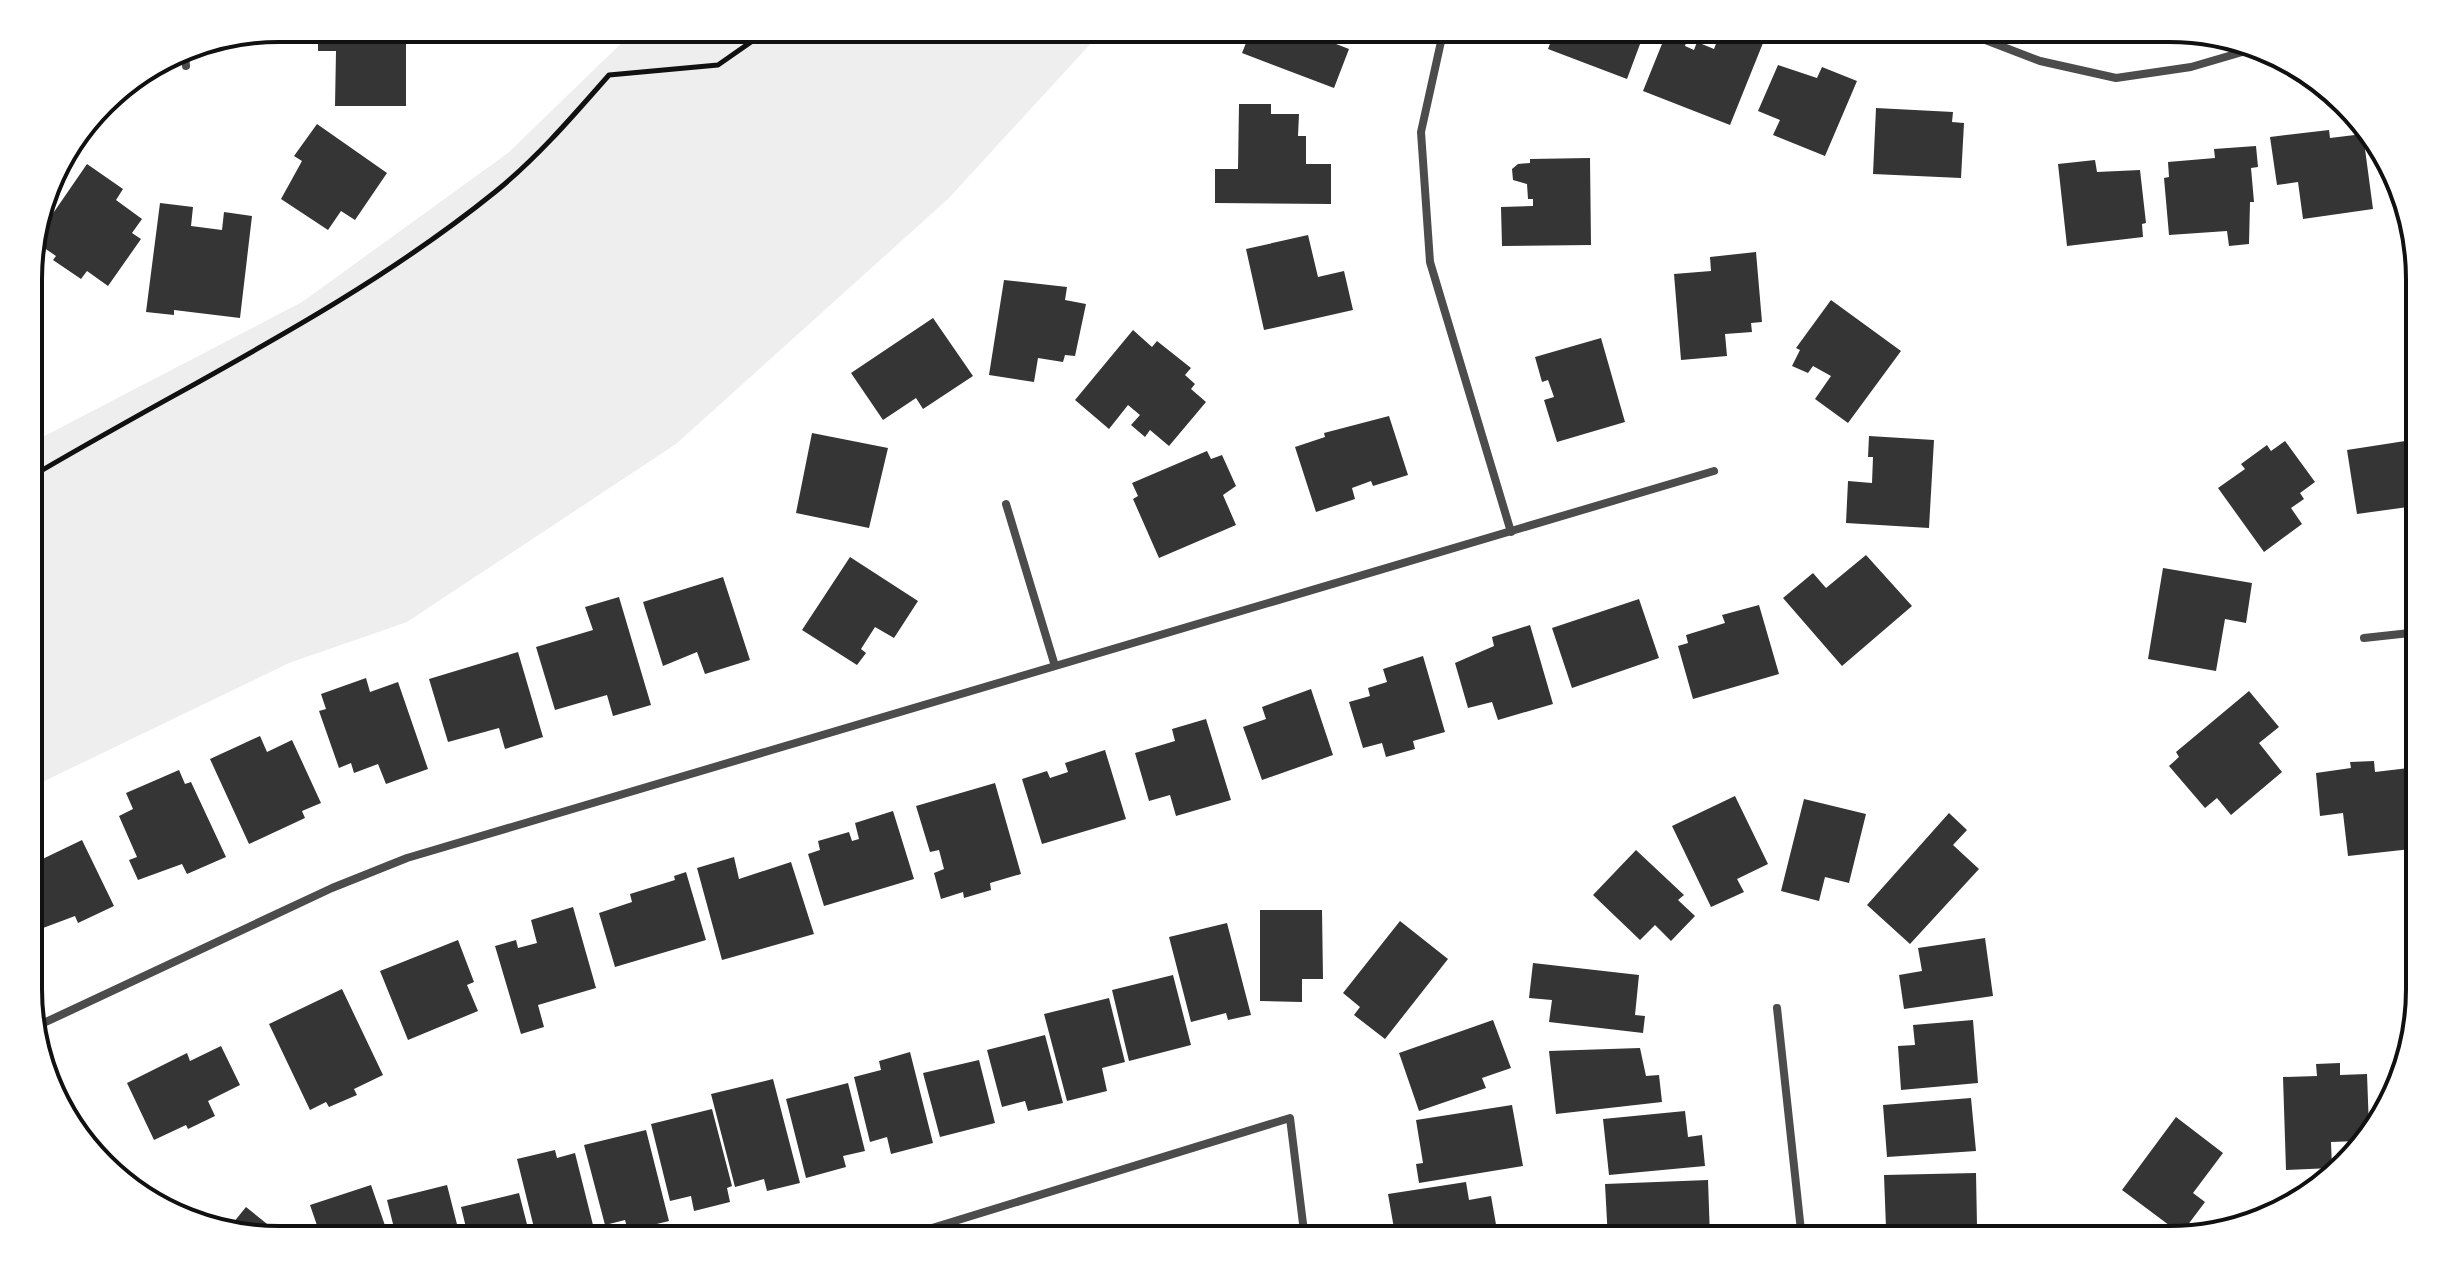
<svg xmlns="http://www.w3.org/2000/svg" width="2448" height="1268" viewBox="0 0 2448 1268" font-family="Montserrat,sans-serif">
<rect width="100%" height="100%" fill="#fff"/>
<path fill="#eee" d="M637 28H1105L948 199 676 444 407 622 289 663 30 788 29 444 302 302 508 153Z"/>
<path fill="#353535" d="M318 28H406V106H335L336 51H318Z
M1252 28H1321L1318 37 1349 49 1334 88 1242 53Z
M1556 28H1646L1627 79 1548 49Z
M1722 28 1763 43 1730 125 1643 91 1668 29 1688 37 1685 46 1694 50 1697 42 1714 49Z
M1778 65 1817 78 1822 67 1857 81 1825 156 1773 135 1780 120 1758 111Z
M1239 104H1271V114H1299L1298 136H1306V164H1331V204L1215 203V169H1238Z
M1876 108 1953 112 1952 122 1964 123 1961 178 1873 174Z
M317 124 387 173 355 220 341 211 328 230 281 199 302 161 294 156Z
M2329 130 2330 138 2363 134 2373 209 2303 219 2298 182 2277 185 2270 137Z
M2378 141 2384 155 2394 183 2384 184Z
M2256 146 2258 167 2251 168 2254 202H2250L2249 244 2229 246 2227 231 2169 235 2164 178 2169 177 2168 162 2215 158 2214 149Z
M1590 158 1591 245 1502 246 1501 207 1533 206V199H1528L1527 184 1513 180 1512 169 1518 164 1530 163V159Z
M2095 160 2097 172 2140 170 2146 223 2142 224 2143 237 2067 246 2058 164Z
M87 164 123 189 116 200 142 219 132 233 141 239 108 286 87 271 81 279 53 260 56 256 34 241Z
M160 203 193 207 191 226 222 230 224 212 252 216 240 318 174 310V315L146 312Z
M1308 235 1318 277 1344 271 1353 310 1264 330 1246 249Z
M1756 252 1762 322 1751 323 1752 332 1725 334 1727 356 1681 360 1674 274 1711 271 1710 257Z
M1004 280 1067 287 1065 300 1086 304 1075 356 1065 355 1063 362 1038 358 1034 382 989 375Z
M1831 300 1901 351 1848 423 1815 399 1831 376 1813 366 1808 373 1792 366 1800 350 1796 348Z
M933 318 973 376 923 409 916 398 883 420 851 373Z
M1133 330 1152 347 1157 341 1191 368 1185 375 1195 384 1191 389 1206 402 1169 446 1150 430 1145 437 1131 425 1140 415 1128 405 1109 429 1075 400Z
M1601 338 1625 422 1557 442 1544 400 1554 397 1548 380 1542 382 1535 357Z
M1389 416 1408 475 1373 486 1371 481 1352 488 1355 499 1316 512 1295 447 1325 437 1324 433Z
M812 433 888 448 869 528 796 513Z
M1869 436 1934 440 1929 528 1846 523 1848 481 1872 483 1873 457H1868Z
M2418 439 2419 539 2413 540 2408 507 2357 514 2347 450Z
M2285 441 2315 482 2300 493 2304 499 2291 508 2302 524 2264 552 2218 488 2245 469 2241 464 2267 445 2271 451Z
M1207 451 1211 459 1222 455 1236 486 1223 495 1236 525 1159 558 1133 499 1138 496 1132 483Z
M1866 555 1912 606 1842 666 1783 598 1813 573 1826 588Z
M850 557 918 601 894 638 875 627 861 649 866 653 857 665 802 630Z
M2163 568 2252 583 2246 623 2225 619 2216 671 2148 659Z
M723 577 750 660 705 674 697 652 663 666 643 602Z
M619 597 651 705 613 716 607 695 555 710 536 647 593 630 585 607Z
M1639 599 1659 658 1572 688 1552 628Z
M1759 605 1779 674 1693 699 1678 646 1688 643 1686 635 1725 623 1722 615Z
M1530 625 1553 704 1498 720 1492 702 1468 708 1455 663 1494 646 1492 637Z
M518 652 543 737 505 749 499 728 448 742 429 679Z
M1423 656 1445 732 1413 741 1415 749 1386 757 1382 743 1363 748 1349 702 1370 696 1368 688 1387 682 1383 669Z
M366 678 370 692 398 682 428 769 386 784 378 764 354 773 351 763 339 768 319 711 326 709 321 694Z
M1311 689 1333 755 1262 780 1243 727 1266 719 1262 707Z
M2249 691 2279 727 2259 743 2282 772 2231 815 2217 798 2205 808 2169 766 2179 757 2176 752Z
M1206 719 1231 800 1176 816 1170 795 1149 801 1135 753 1175 741 1172 729Z
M260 736 267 752 292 740 321 803 302 811 305 818 249 844 210 759Z
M1105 750 1126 819 1042 844 1022 779 1047 771 1050 778 1068 772 1065 763Z
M2374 761 2375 772 2417 767 2419 784H2410L2415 810H2419L2420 848 2348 856 2343 813 2320 816 2316 773 2351 768 2350 762Z
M179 770 185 784 191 782 226 857 187 874 182 864 138 880 129 860 137 857 119 816 133 809 126 793Z
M995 783 1021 874 990 883 991 890 964 898 963 892 941 899 934 873 944 869 939 850 930 852 916 806Z
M1735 796 1768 864 1737 879 1744 892 1711 907 1672 826Z
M1804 799 1866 814 1849 883 1825 877 1819 901 1781 891Z
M893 811 914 879 824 906 808 854 820 850 818 841 849 832 852 841 859 839 855 823Z
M1949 813 1967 830 1953 845 1979 869 1910 944 1867 905Z
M82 840 114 906 78 923 75 916 35 931 30 920V865Z
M1636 850 1684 895 1678 900 1695 916 1671 941 1655 925 1640 940 1593 895Z
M734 857 739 879 791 862 814 934 722 960 697 868Z
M686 872 706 940 615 967 599 913 632 902 630 894 675 880 674 876Z
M573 907 596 988 538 1005 544 1027 521 1034 495 946 516 940 518 948 537 943 531 920Z
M1260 910H1322L1323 979H1302V1002L1260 1001Z
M1400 921 1448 959 1385 1039 1354 1015 1360 1007 1343 993Z
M1227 923 1251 1015 1228 1020 1226 1013 1191 1022 1169 937Z
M1985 938 1993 996 1904 1009 1899 975 1922 971 1918 948Z
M458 940 474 982 467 985 478 1011 408 1040 380 971Z
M1533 963 1639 975 1635 1015 1645 1016 1643 1033 1549 1022 1552 1000 1529 998Z
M1173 975 1191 1045 1129 1061 1112 990Z
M342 989 383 1075 354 1089 357 1095 329 1107 326 1102 310 1110 269 1024Z
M1109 998 1125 1062 1102 1068 1107 1091 1067 1101 1044 1014Z
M1493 1020 1511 1068 1482 1078 1486 1088 1419 1111 1399 1053Z
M1973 1020 1978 1083 1901 1090 1898 1046 1915 1045 1913 1025Z
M1045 1035 1063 1103 1028 1111 1025 1101 1002 1107 987 1050Z
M221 1046 240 1085 208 1101 215 1116 188 1129 186 1125 154 1140 127 1083 187 1053 190 1061Z
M1640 1048 1646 1076 1659 1075 1662 1102 1556 1114 1549 1051Z
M910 1052 933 1143 891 1154 887 1137 870 1142 854 1077 881 1070 879 1061Z
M979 1060 995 1123 940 1137 923 1073Z
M2340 1063V1075L2367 1074 2369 1128 2359 1130 2358 1141 2331 1142 2332 1168 2286 1170 2283 1077 2317 1076 2316 1064Z
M773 1079 800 1183 767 1191 764 1179 735 1187 711 1094Z
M848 1083 865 1151 843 1156 846 1167 806 1178 786 1099Z
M1971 1098 1976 1151 1887 1157 1883 1105Z
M1512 1105 1523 1166 1419 1183 1416 1164 1423 1163 1416 1120Z
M712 1109 732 1186 727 1188 730 1202 694 1211 691 1196 670 1201 651 1124Z
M1685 1111 1688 1137 1702 1135 1705 1166 1609 1175 1603 1119Z
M2176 1117 2223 1153 2193 1193 2205 1202 2181 1234 2122 1190Z
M646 1130 669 1221 628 1231 625 1220 605 1225 584 1145Z
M555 1150 557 1158 575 1153 594 1229 576 1233 578 1240H537L517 1159Z
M1976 1173 1977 1226 1886 1228 1884 1175Z
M1708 1180 1710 1237 1608 1240 1605 1184Z
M1466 1182 1469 1200 1491 1196 1498 1236 1473 1240H1396L1388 1194Z
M371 1185 390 1240H322L310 1205Z
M447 1185 461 1240H397L387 1200Z
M519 1193 531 1240H469L461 1207Z
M246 1207 287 1240 229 1228Z"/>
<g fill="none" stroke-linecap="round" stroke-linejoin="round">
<path stroke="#111" stroke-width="5" d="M29 478C185 385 353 307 495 192 537 158 573 116 609 75L718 65 771 28"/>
<path stroke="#4c4c4c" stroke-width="8" d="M1444 28 1421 132 1430 262 1511 532
M1954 28 2040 61 2116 78 2191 67 2256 48
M184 47 186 66
M1006 504 1055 666
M2364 638 2419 632
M1777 1008 1802 1240
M33 1028 332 888 407 858 1714 471
M893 1240 1290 1118 1305 1240"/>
</g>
<path d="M0 0H2448V1268H0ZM279 42H2169A237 237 0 0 1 2406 279V989A237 237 0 0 1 2169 1226H279A237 237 0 0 1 42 989V279A237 237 0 0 1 279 42Z" fill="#fff" fill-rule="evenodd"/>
<path fill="none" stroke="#111" stroke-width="4" d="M279 42H2169A237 237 0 0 1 2406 279V989A237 237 0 0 1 2169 1226H279A237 237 0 0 1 42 989V279A237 237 0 0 1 279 42Z"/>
</svg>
